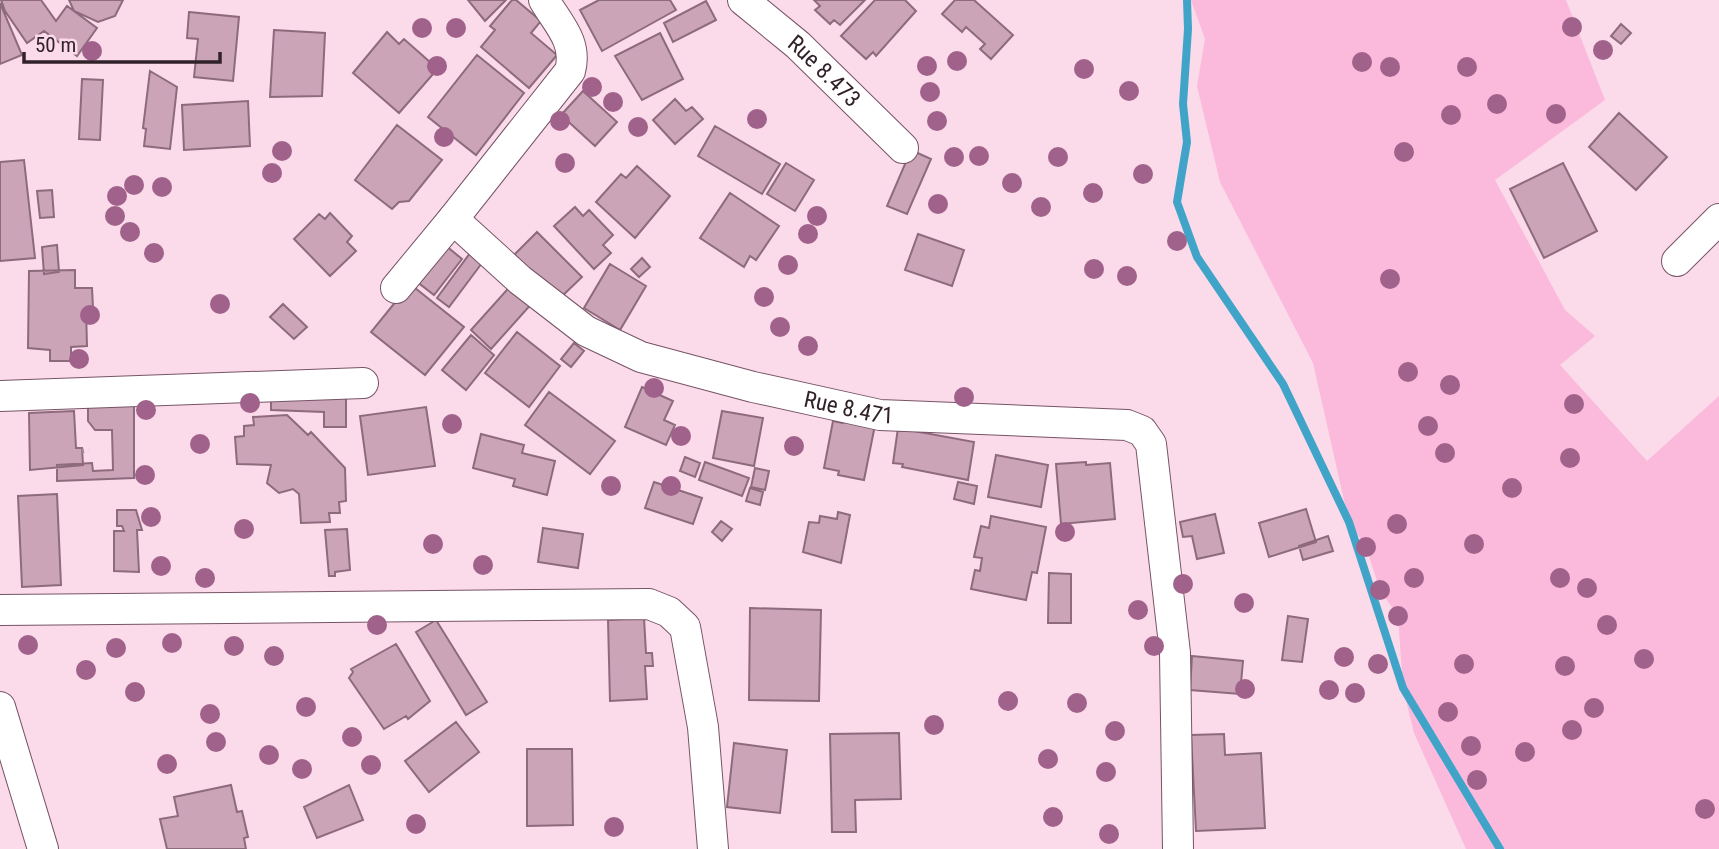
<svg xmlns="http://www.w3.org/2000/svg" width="1719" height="849" viewBox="0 0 1719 849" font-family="'Roboto Condensed',sans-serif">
<rect width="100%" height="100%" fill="#fbdaea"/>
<path fill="#fbb9dc" d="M1191 0H1566L1605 100 1495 180 1565 310 1595 336 1560 365 1647 461 1719 396V849H1466L1414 733 1403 688 1398 616 1380 590 1366 547 1349 522 1313 363 1220 182 1197 86 1205 39Z"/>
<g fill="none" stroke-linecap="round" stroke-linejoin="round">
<path stroke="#40a4c9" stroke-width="8" d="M1187 0 1188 29 1183 104 1187 142 1177 202 1197 257 1283 384 1349 522 1403 688 1500 849"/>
</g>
<path fill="#cba4b8" stroke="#8e6a7d" stroke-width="2" d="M1 0H41L56 21 67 6 97 28 77 56 44 31 27 43 5 11Z
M69 0H123L115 16 98 22 74 11Z
M468 0H506L485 21Z
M512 0H516L541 21 531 33 557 55 529 88 481 47 495 30 490 26Z
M599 0H670L676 10 602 51 580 10Z
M814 0H865L840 25 834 20 830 24 815 10 820 6Z
M875 0H905L916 11 876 56 873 52 866 59 841 36Z
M955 0H974L1013 35 991 59 980 49 985 44 966 27 962 32 942 14Z
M706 1 716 20 673 42 664 23Z
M0 3 22 55 0 64Z
M189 12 239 17 233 81 194 77 198 39 187 38Z
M1621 24 1631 33 1621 44 1611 36Z
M274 30 325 33 322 96 270 97Z
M387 32 399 44 404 39 431 63 428 67 434 73 399 113 353 73Z
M660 33 683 79 642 100 615 56Z
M477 55 524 93 476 155 428 117Z
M150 71 177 87 170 149 144 146 146 129 143 128Z
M82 79 103 80 100 140 79 139Z
M583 91 617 122 595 146 561 115Z
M675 99 686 111 692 107 703 119 675 144 653 120Z
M248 101 250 146 184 150 182 105Z
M1619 113 1667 157 1636 190 1589 147Z
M397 125 442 160 409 201 399 202 392 209 355 180Z
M715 126 780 164 762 194 698 156Z
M911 150 931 159 907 214 887 206Z
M24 160 35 258 0 261V162Z
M786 163 814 180 795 211 767 194Z
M1563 163 1597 231 1544 258 1510 189Z
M637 166 670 196 635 238 596 202 621 174 626 178Z
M52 190 54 217 40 218 37 191Z
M730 193 779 226 756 260 750 256 744 267 700 238Z
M575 207 583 216 589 210 613 235 603 245 611 253 594 269 554 226Z
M330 213 352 236 347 242 356 251 330 276 294 239 319 214 325 219Z
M537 232 582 277 559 299 514 255Z
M918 234 964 250 952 286 905 270Z
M57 245 59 272 44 274 42 247Z
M445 245 462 259 434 295 416 281Z
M473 249 485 259 449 307 437 298Z
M642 258 650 267 639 277 631 269Z
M610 264 646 286 620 330 584 308Z
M75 270V288H92L93 308H86L87 346 71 347V361H50V350L28 348 29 271Z
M514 282 534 301 491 349 471 330Z
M410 284 464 327 425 375 371 332Z
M283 304 307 327 294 339 270 317Z
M517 332 560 366 529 407 485 373Z
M471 335 494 355 466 390 442 370Z
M574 343 584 351 571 367 561 359Z
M346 387V427H324V412L271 410V388Z
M642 387 673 401 664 420 675 425 666 445 625 427Z
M549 392 615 441 590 474 525 425Z
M88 394H134V478L57 481V465L92 463 93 471 113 470 112 430H95L88 421Z
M426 407 435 466 368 475 360 416Z
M74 411 76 448H82L83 465 30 470 29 413Z
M722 411 763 418 754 466 713 458Z
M287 415 308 435 311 432 345 468 346 501 339 502 340 513H329L330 522 301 523 299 494 293 489 279 493 267 483 271 465 237 464 235 437 244 436V426L254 425 253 417Z
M844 419 875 425 864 480 838 475 839 471 824 468 833 421 843 423Z
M898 428 974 442 968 480 902 467 903 464 893 463Z
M481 434 524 445 522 453 555 461 547 495 513 486 515 479 473 468Z
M996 455 1048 465 1041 507 988 497Z
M685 457 700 463 695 477 680 471Z
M705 462 749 478 742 496 699 480Z
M1086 462V465L1110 463 1115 519 1061 524 1056 464Z
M755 468 769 471 765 490 751 487Z
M654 482 702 498 693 524 645 508Z
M958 482 977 486 974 504 954 499Z
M750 488 763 492 760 505 746 501Z
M57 494 61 585 22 587 18 496Z
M1306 509 1316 542 1269 557 1259 523Z
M117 510H136L142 530H137L139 572 114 571V531H124L122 526H117Z
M838 512 850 515 841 563 803 552 809 522 819 523 820 516 837 519Z
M1215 514 1224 553 1197 559 1192 536 1183 537 1180 522Z
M991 516 1046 527 1037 573 1032 572 1026 600 971 589 975 570 980 571 982 558 974 557 981 526 989 528Z
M721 521 732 529 722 541 712 532Z
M543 528 583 534 578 568 538 562Z
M347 529 350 570 335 572V576H329L325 530Z
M1328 536 1333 551 1303 560 1299 546Z
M1049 573 1071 574V623H1048Z
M750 608 821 610 819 701 749 700Z
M1288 616 1308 619 1302 662 1282 660Z
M644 618 646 653H652L653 666H645L647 699 610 701 608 620Z
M436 620 487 702 466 715 416 632Z
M396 644 430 701 408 719 406 716 384 729 349 678 353 672 351 669Z
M1192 656 1243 661 1240 694 1190 690Z
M456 722 479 752 429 792 405 761Z
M899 733 901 799 855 800 856 832H832L830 734Z
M1224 734 1225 755 1261 753 1265 828 1196 831 1191 735Z
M734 743 787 750 780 813 727 807Z
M527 749H572L573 825 527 826Z
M231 785 237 812 242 811 248 837 244 838 246 849H167L160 819 178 816 174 797Z
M349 785 363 820 317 838 304 807Z"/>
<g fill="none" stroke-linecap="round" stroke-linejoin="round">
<g stroke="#765466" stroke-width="32">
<g id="street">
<path id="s1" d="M544 0C558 24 578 42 570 71L453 219 520 280 586 331 641 357 753 387 880 415 1127 425 1142 431 1151 444 1175 653 1178 849"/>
<path id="s2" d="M743 0 798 45 903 148"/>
<path d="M1677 261 1719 219"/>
<path d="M396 288 453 219"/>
<path d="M0 396 363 383"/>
<path d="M0 610 649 604 669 612 685 627 703 727 713 849"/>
<path d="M0 707 43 849"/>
</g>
</g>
<path stroke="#a48b97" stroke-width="4.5" stroke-dasharray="2 5" stroke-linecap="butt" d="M82 451 89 450"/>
<use href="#street" stroke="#fff" stroke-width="30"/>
</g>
<g fill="#a0628a">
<circle cx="1572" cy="27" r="10"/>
<circle cx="422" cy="28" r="10"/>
<circle cx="456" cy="28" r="10"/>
<circle cx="1603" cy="50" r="10"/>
<circle cx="92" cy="51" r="10"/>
<circle cx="957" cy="61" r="10"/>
<circle cx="1362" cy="62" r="10"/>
<circle cx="437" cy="66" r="10"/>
<circle cx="927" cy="66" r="10"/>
<circle cx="1390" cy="67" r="10"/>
<circle cx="1467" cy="67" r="10"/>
<circle cx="1084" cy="69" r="10"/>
<circle cx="592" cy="87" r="10"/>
<circle cx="1129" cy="91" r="10"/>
<circle cx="930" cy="92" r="10"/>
<circle cx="613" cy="102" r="10"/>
<circle cx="1497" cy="104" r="10"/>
<circle cx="1556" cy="114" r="10"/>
<circle cx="1451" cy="115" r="10"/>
<circle cx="757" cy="119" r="10"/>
<circle cx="560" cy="121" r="10"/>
<circle cx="937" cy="121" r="10"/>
<circle cx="638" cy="127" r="10"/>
<circle cx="444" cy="137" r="10"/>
<circle cx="282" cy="151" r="10"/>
<circle cx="1404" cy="152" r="10"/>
<circle cx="979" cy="156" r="10"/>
<circle cx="954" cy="157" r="10"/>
<circle cx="1058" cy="157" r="10"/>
<circle cx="565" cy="163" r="10"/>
<circle cx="272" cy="173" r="10"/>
<circle cx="1143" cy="174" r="10"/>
<circle cx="1012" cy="183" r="10"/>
<circle cx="134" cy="185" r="10"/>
<circle cx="162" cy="187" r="10"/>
<circle cx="1093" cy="193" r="10"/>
<circle cx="117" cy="196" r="10"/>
<circle cx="938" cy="204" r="10"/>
<circle cx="1041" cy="207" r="10"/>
<circle cx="115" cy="216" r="10"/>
<circle cx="817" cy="216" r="10"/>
<circle cx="130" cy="232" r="10"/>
<circle cx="808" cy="234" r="10"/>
<circle cx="1177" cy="241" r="10"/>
<circle cx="154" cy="253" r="10"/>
<circle cx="788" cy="265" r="10"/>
<circle cx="1094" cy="269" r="10"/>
<circle cx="1127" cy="276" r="10"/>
<circle cx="1390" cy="279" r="10"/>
<circle cx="764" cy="297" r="10"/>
<circle cx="220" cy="304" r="10"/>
<circle cx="90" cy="315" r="10"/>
<circle cx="780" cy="327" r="10"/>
<circle cx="808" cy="346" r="10"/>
<circle cx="79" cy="359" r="10"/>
<circle cx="1408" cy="372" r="10"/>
<circle cx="1450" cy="385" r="10"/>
<circle cx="654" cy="388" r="10"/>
<circle cx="964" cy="397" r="10"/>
<circle cx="250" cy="403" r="10"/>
<circle cx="1574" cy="404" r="10"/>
<circle cx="146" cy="410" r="10"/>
<circle cx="452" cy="424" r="10"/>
<circle cx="1428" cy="426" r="10"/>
<circle cx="681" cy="436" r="10"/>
<circle cx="200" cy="444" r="10"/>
<circle cx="794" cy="446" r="10"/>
<circle cx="1445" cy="453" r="10"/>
<circle cx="1570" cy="458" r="10"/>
<circle cx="145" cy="475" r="10"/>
<circle cx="611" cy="486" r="10"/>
<circle cx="671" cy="486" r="10"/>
<circle cx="1512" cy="488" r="10"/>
<circle cx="151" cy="517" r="10"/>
<circle cx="1397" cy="524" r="10"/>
<circle cx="244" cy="529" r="10"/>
<circle cx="1065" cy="532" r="10"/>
<circle cx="433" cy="544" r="10"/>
<circle cx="1474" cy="544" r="10"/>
<circle cx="1366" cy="547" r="10"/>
<circle cx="483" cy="565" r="10"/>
<circle cx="161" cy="566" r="10"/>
<circle cx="205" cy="578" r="10"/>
<circle cx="1414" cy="578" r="10"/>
<circle cx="1560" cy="578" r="10"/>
<circle cx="1183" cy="584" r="10"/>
<circle cx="1587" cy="588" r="10"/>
<circle cx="1380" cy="590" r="10"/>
<circle cx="1244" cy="603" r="10"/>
<circle cx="1138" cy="610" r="10"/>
<circle cx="1398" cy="616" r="10"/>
<circle cx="377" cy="625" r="10"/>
<circle cx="1607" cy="625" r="10"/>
<circle cx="172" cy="643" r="10"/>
<circle cx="28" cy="645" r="10"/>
<circle cx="234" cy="646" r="10"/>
<circle cx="1154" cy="646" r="10"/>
<circle cx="116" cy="648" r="10"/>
<circle cx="274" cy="656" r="10"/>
<circle cx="1344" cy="657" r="10"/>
<circle cx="1644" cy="659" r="10"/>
<circle cx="1378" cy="664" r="10"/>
<circle cx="1464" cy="664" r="10"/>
<circle cx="1565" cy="666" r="10"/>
<circle cx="86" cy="670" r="10"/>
<circle cx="1245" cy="689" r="10"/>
<circle cx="1329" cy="690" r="10"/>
<circle cx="135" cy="692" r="10"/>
<circle cx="1355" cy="693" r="10"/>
<circle cx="1008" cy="701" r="10"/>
<circle cx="1077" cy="703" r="10"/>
<circle cx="306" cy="707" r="10"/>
<circle cx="1594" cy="708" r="10"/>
<circle cx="1448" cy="712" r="10"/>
<circle cx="210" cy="714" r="10"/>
<circle cx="934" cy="725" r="10"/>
<circle cx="1572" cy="730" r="10"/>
<circle cx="1115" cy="731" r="10"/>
<circle cx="352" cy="737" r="10"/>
<circle cx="216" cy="742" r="10"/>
<circle cx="1471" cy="746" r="10"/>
<circle cx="1525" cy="752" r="10"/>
<circle cx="269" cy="755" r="10"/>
<circle cx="1048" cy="759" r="10"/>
<circle cx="167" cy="764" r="10"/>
<circle cx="371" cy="765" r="10"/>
<circle cx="302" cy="769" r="10"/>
<circle cx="1106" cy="772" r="10"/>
<circle cx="1477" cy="780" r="10"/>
<circle cx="1705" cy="809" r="10"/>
<circle cx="1053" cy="817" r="10"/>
<circle cx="416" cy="824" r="10"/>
<circle cx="614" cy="827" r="10"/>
<circle cx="1109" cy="834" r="10"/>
</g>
<g text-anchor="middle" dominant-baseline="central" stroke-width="6" stroke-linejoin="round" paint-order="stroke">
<g font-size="23" fill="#31222a" stroke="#fbdaea">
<text stroke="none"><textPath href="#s2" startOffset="108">Rue 8.473</textPath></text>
<text stroke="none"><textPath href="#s1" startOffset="716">Rue 8.471</textPath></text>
</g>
</g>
<path d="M24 52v10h196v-10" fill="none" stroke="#31222a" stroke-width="3.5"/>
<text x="35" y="52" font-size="21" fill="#31222a" stroke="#fbdaea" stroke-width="5" paint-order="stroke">50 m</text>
</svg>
